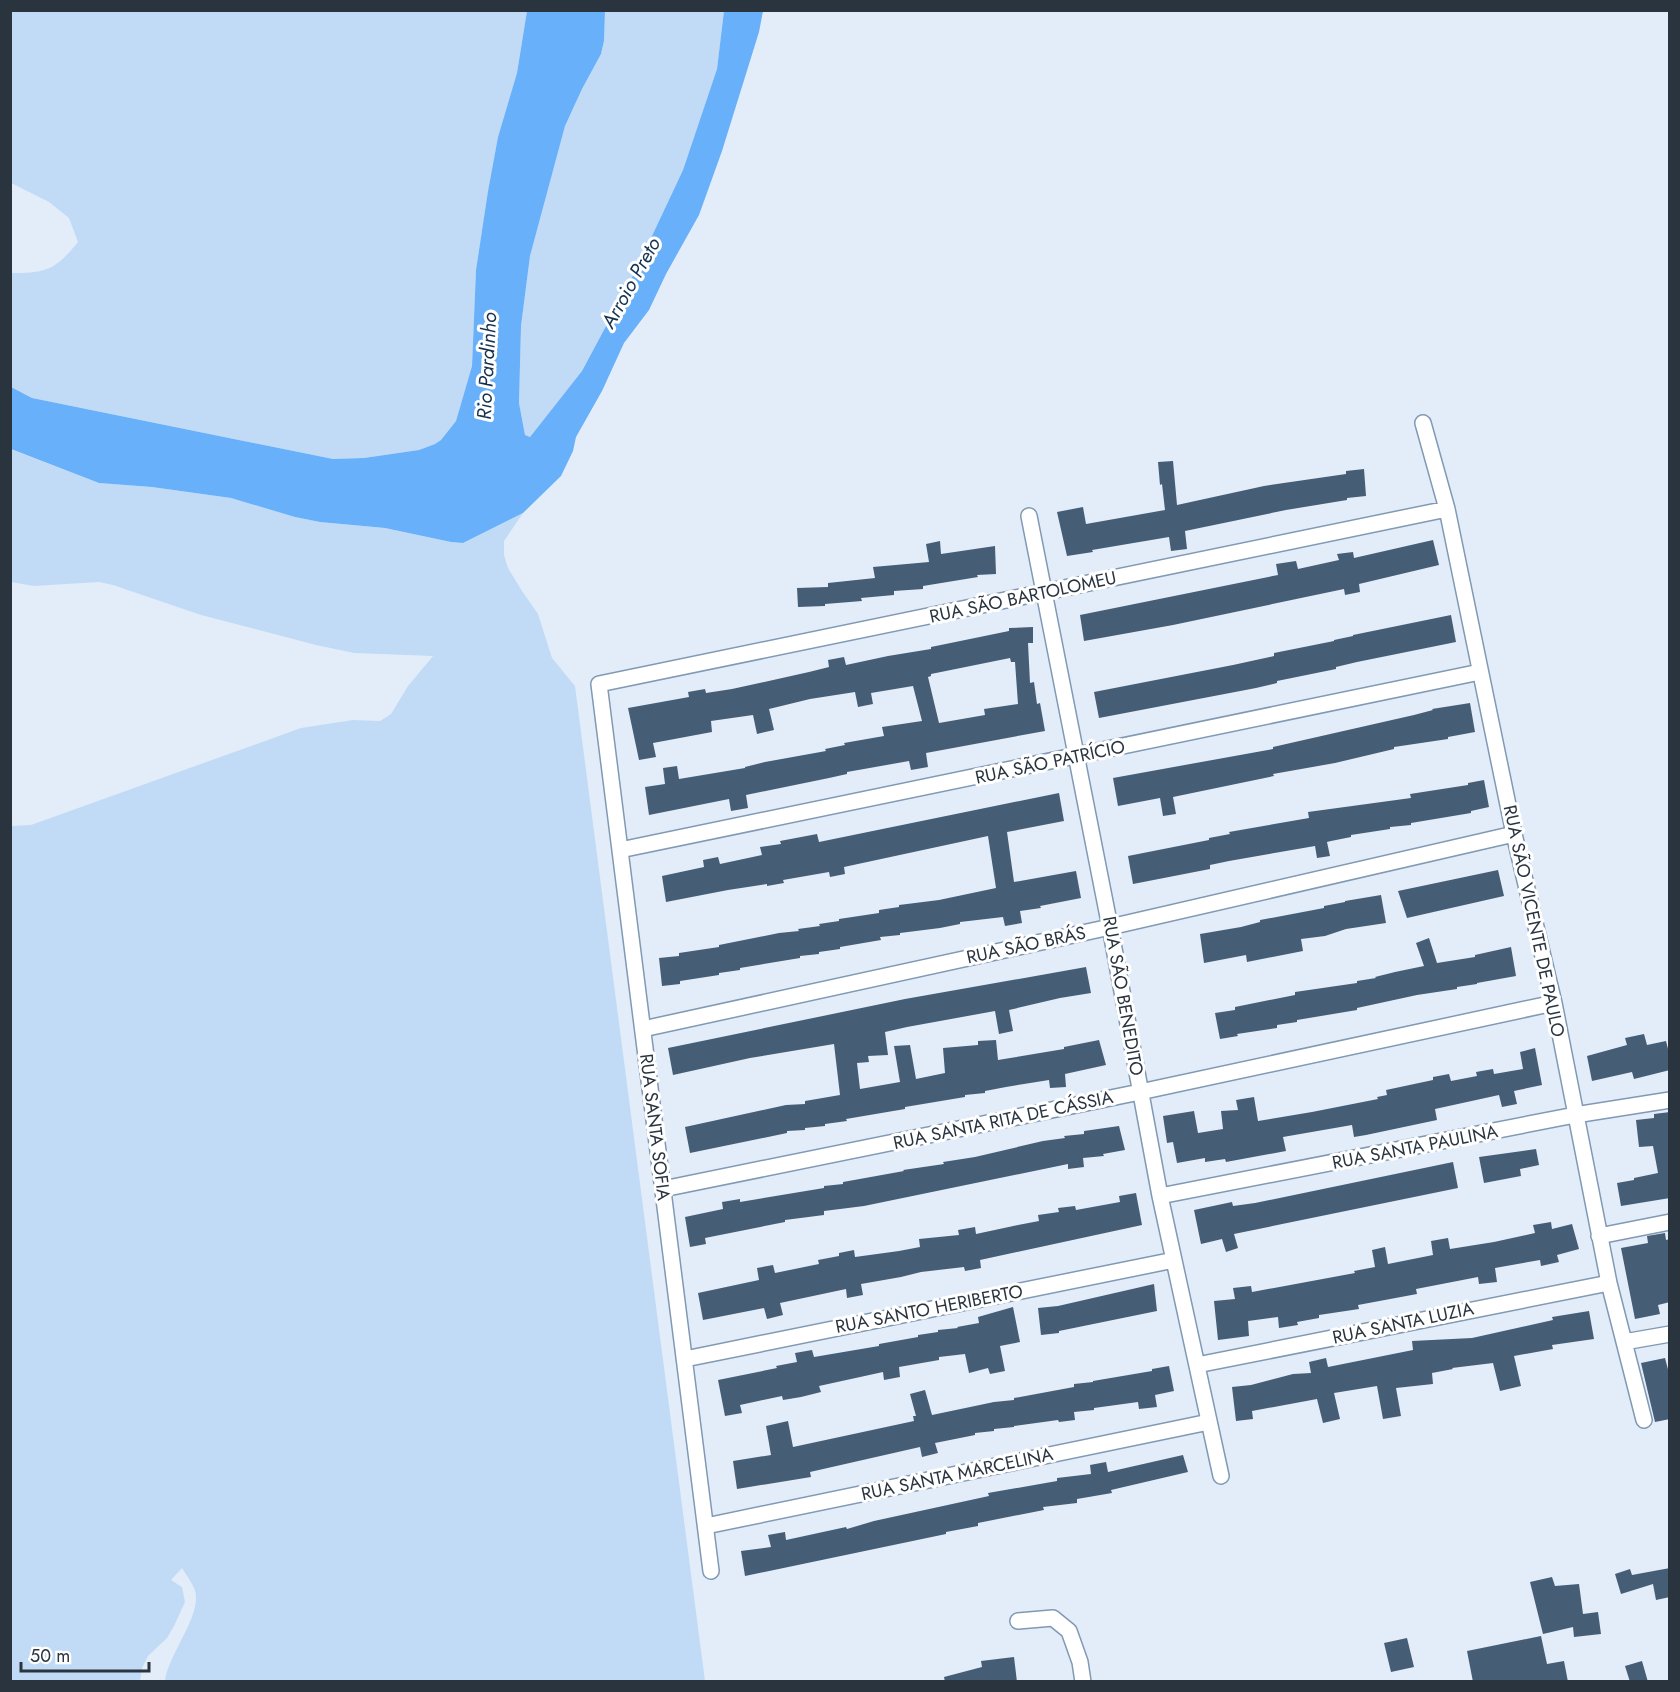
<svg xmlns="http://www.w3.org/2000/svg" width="1680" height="1692" viewBox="0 0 1680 1692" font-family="Jost,sans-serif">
<rect width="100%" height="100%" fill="#e3edf9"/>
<path fill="#c1dbf6" d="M10 11H527L517 73 498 137 488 191 476 270 472 366 456 421 441 440 435 444 419 450 364 458 333 459 32 398 11 387V273C47 273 55 270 78 242L69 218 49 202 11 183Z
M605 11H724L717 69 683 170 636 270 582 371 530 437 525 435 519 403 521 326 530 256 565 126 582 89 601 54 604 41Z
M10 449 99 483 152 487 231 498 295 517 320 522 385 528 451 542 463 543 523 513 504 541V555L508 568 522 591 538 614 552 658 575 686 705 1681H165C168 1654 205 1612 194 1588 191 1581 186 1575 182 1568L171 1580 182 1587 185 1602 174 1626 167 1638 148 1656 142 1668 140 1681H11V826L31 825 301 728 353 720 380 721 391 714 408 686 433 656 354 653 316 645 201 615 113 585 99 582 34 586 11 582Z"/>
<path fill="#68b0f9" d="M527 11H605L604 41 601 54 582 89 565 126 530 256 521 326 519 403 525 435 530 437 582 371 636 270 683 170 717 69 724 11H763L759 32 722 151 699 215 666 274 649 310 624 343 602 391 576 437 573 451 561 476 523 513 463 543 451 542 385 528 320 522 295 517 231 498 152 487 99 483 11 449V387L32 398 333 459 364 458 419 450 435 444 441 440 456 421 472 366 476 270 488 191 498 137 517 73Z"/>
<path fill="#465d76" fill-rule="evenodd" d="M1173 461 1177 505 1264 486 1346 474V471L1364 469 1366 496 1347 498V500L1286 510 1185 531 1187 549 1171 551 1169 537 1092 550 1093 552 1067 556 1057 512 1083 507 1086 524 1165 510 1162 484 1160 485 1158 462Z
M1433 540 1439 565 1359 584 1360 592 1345 595 1344 589 1173 625 1084 641 1080 615 1278 575 1276 564 1296 561 1298 569 1339 560 1337 554 1353 552 1354 558Z
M940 541 941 554 995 546 996 574 977 575 978 577 923 586V589L894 591V595L861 598 862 601 825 604V606L798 607 797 588 828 587V583L875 578 873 567 929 562 926 544Z
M1451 615 1456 642 1357 662 1336 667V669L1277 681V683L1256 688 1099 718 1094 692 1233 665 1274 656V653L1334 641V640L1353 636V635Z
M1033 627V643H1028L1030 683 1034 682 1037 704 1040 703 1045 731 926 753 928 767 911 770 909 761 847 772V774L829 778 746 795 748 808 731 811 729 799 649 815 645 787 665 784 663 768 677 766 679 779 745 768V767L765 762 826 751 825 749 845 745 844 743 884 736 882 727 922 721 913 686 871 693 873 704 858 707 855 692 810 699 769 709 774 730 757 734 753 715 711 721 712 732 653 743 656 757 639 760 628 708 689 697 688 692 705 689 706 693 732 689 809 672 829 667 828 660 844 657 846 665 888 656 931 649V647L1009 631V628ZM1010 658 1011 662H1015L1018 704 984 709 985 715 939 723 928 677 931 676V674Z
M1470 703 1475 732 1448 737V739L1394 747V749L1335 763 1273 774 1274 776 1173 797 1176 814 1163 816 1160 798 1118 806 1113 778 1273 749V747L1295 742 1414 715 1433 710 1432 709Z
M1484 780 1489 807 1471 811V813L1411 823V825L1390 827V829L1351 835V837L1331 841 1327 842 1330 856 1317 858 1315 846 1229 861 1210 865V869L1133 884 1128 856 1209 840V838L1230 834 1229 832 1309 818 1308 812 1411 798 1410 794 1468 785V783Z
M1059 793 1064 821 1007 832 1014 882 1076 871 1081 898 1040 906 1041 908 1020 911 1022 923 1005 926 1003 917 960 922V924L940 928 900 933V935L880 937 881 940 840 947V949L819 952V954L800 956V958L740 968V970L719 973V975L680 981V984L662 986 659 958 679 956V953L719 947V945L779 933 799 931 798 929 820 926 819 924 839 921V919L879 913V910L899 907V905L939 900 996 888 988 836 844 867 845 874 830 877 829 872 783 880 784 883 767 886V884L728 890 666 902 662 876 704 867 703 860 718 857 720 864 762 855 760 847 781 844 780 841 817 834 819 842Z
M1498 870 1504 896 1407 918 1398 891Z
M1381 895 1386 923 1346 929 1325 936 1301 939 1303 951 1247 962 1246 955 1204 963 1200 934 1241 927 1260 922V920L1324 908V906L1345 902V901Z
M1429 938 1437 963 1475 957V955L1511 947 1516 976 1477 983V984L1457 987V989L1417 995 1357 1008V1010L1297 1020V1022L1277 1025V1028L1237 1034 1238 1036 1220 1039 1215 1013 1235 1010V1007L1295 995V992L1357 983V981L1376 978 1375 977 1395 972 1424 966 1416 943Z
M1086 967 1091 993 1060 998 1009 1010 1013 1031 999 1034 995 1011 907 1027 885 1032 888 1055 868 1056 869 1062 857 1063 860 1089 900 1082 894 1046 910 1045 916 1079 945 1073 943 1048 978 1045V1041L996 1040 998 1060 1064 1049V1047L1099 1040 1106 1065 1065 1074 1066 1087 1050 1088 1049 1080 1006 1087 985 1091V1093L965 1095V1097L905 1107V1109L846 1119 847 1121 825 1124V1126L805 1128V1130L787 1131V1133L690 1153 685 1127 786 1105 805 1104V1101L840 1095 834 1044 750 1058 673 1075 668 1048 905 999Z
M1644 1034 1647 1045 1666 1041 1670 1057V1070L1634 1079 1632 1072 1592 1081 1587 1056 1627 1045 1625 1038Z
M1535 1048 1542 1085 1514 1091 1517 1104 1502 1107 1499 1095 1435 1109 1437 1120 1366 1135 1354 1137 1352 1125 1283 1137 1286 1151 1226 1162 1225 1159 1205 1162V1158L1177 1163 1173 1142 1167 1143 1163 1116 1194 1111 1198 1133 1223 1129 1221 1111 1238 1110 1236 1100 1254 1097 1258 1121 1312 1112 1378 1099 1377 1097 1387 1095 1386 1090 1433 1080V1077L1449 1074 1451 1081 1477 1076 1476 1072 1493 1069 1494 1074 1523 1069 1520 1052Z
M1670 1112V1198L1621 1206 1617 1183 1634 1180V1178L1658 1173 1653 1146 1639 1147 1636 1120 1654 1118V1114Z
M1119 1126 1125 1150 1103 1154 1104 1156 1083 1158 1084 1167 1068 1169V1164L864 1206 824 1211V1215L785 1220V1222L705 1238 706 1244 690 1247 685 1217 723 1209 722 1202 740 1199V1202L824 1188V1186L843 1184V1182L904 1171 903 1170 944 1164 943 1162 975 1157 1043 1141 1065 1138 1064 1136 1084 1134V1131Z
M1536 1149 1539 1165 1520 1169 1521 1176 1484 1183 1479 1157Z
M1453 1162 1458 1188 1234 1234 1238 1248 1226 1252 1222 1239 1201 1244 1194 1210 1232 1202 1233 1206 1255 1203Z
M1136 1193 1142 1225 980 1260 981 1268 965 1271 964 1267 921 1272 901 1277 861 1284 863 1295 847 1298 846 1289 780 1303 783 1315 767 1319 764 1308 703 1320 698 1293 759 1280 757 1268 773 1265 775 1273 819 1264 818 1260 839 1256V1253L854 1250 855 1257 899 1251 920 1247 919 1239 959 1235 958 1230 975 1227 976 1234 1018 1225 1039 1221 1038 1215 1059 1212 1058 1208 1075 1206 1076 1210 1120 1202 1119 1196Z
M1551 1222 1552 1229 1572 1224 1579 1249 1557 1255 1559 1262 1541 1266 1540 1260 1495 1268 1497 1282 1479 1284 1478 1277 1416 1289 1417 1294 1358 1305 1359 1309 1319 1315V1318L1297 1322 1298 1325 1279 1328 1278 1317 1248 1321 1249 1336 1218 1340 1214 1301 1235 1299 1233 1288 1251 1286 1252 1292 1355 1273 1354 1271 1375 1267 1372 1250 1385 1247 1388 1264 1433 1255 1431 1241 1448 1238 1450 1249 1494 1242 1535 1233 1533 1225Z
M1665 1233 1666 1240 1670 1239V1302L1658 1305 1660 1314 1635 1319 1621 1248 1648 1243 1647 1236Z
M1154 1284 1157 1311 1059 1331V1333L1041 1335 1038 1308 1058 1306Z
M1013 1307 1020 1342 1000 1346 1005 1371 990 1374 988 1368 969 1373 965 1354 939 1357V1360L899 1367 900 1377 884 1380 883 1372 819 1386 821 1392 801 1397 783 1400 782 1396 740 1405 742 1413 725 1416 718 1380 777 1368 776 1366 797 1362 795 1353 812 1350 814 1357 879 1346V1344L918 1337V1335L938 1332V1330L958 1328 957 1327 979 1323 978 1317Z
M1589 1311 1594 1339 1552 1345 1553 1349 1514 1356 1521 1386 1500 1391 1493 1363 1452 1368 1453 1369 1432 1373 1433 1384 1396 1388 1401 1416 1383 1419 1377 1386 1334 1393 1340 1419 1323 1423 1317 1399 1252 1411 1253 1419 1236 1421 1232 1387 1251 1385 1293 1374 1311 1373 1309 1362 1326 1358 1328 1367 1413 1350 1412 1341 1472 1338 1553 1320 1552 1317Z
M1665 1358 1670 1377V1419L1655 1422 1641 1363Z
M1169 1366 1174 1391 1155 1395 1157 1407 1139 1409 1138 1402 1094 1408V1410L1074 1412 1075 1420 1059 1422 1058 1420 1014 1426V1427L994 1429V1431L975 1433V1435L935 1443 938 1453 922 1457 920 1447 810 1472 811 1477 737 1489 733 1461 771 1455 766 1426 788 1421 793 1447 914 1421 913 1416H916L910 1394 925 1390 932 1415 994 1402 1014 1400V1398L1074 1387V1384L1093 1382V1381L1152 1371V1369Z
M1183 1455 1188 1472 1111 1490 1112 1493 1077 1499V1503L1043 1507 1044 1510 978 1523V1526L946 1532V1534L745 1576 741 1551 771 1547 768 1535 785 1532 786 1540 846 1527 847 1529 874 1521 989 1496 988 1493 1057 1481V1478L1091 1474 1090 1465 1106 1462 1108 1472Z
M1670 1568V1597L1656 1600 1653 1584 1621 1594 1615 1574 1630 1569 1632 1575Z
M1552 1577 1555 1586 1579 1584 1583 1614 1598 1612 1601 1634 1574 1637 1573 1627 1543 1634 1530 1582Z
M1541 1636 1547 1664 1564 1661 1568 1682H1473L1467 1651Z
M1407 1638 1414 1667 1391 1672 1384 1643Z
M1014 1657 1017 1682H945L944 1677 982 1667 981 1661Z
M1642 1661 1648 1682H1630L1625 1666Z"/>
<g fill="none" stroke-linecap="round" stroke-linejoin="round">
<g stroke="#8199b4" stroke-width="18">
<path id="minor" d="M1423 423 1447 509 1514 834 1554 1003 1609 1283 1644 1420
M1029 516 1110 927 1160 1196 1221 1476
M620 850 1480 672
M643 1029 1110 927 1514 834
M663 1189 1140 1092 1554 1003
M1160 1196 1575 1115 1670 1100
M1599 1236 1670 1222
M1624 1342 1670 1334
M685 1359 1174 1260
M1197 1365 1609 1283
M706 1526 1209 1422
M711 1571 599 684 1447 509
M1018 1621 1053 1618 1069 1631 1080 1662 1083 1682"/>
</g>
<use href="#minor" stroke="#fff" stroke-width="15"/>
</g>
<g text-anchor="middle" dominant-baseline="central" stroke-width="6" stroke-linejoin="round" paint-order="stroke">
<g font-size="18" fill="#2a343f" stroke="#fff">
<text transform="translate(1023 597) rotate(-12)">RUA SÃO BARTOLOMEU</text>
<text transform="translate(1050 762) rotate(-12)">RUA SÃO PATRÍCIO</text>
<text transform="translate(1534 921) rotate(78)">RUA SÃO VICENTE DE PAULO</text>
<text transform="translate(1026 945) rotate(-12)">RUA SÃO BRÁS</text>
<text transform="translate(1123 996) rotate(80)">RUA SÃO BENEDITO</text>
<text transform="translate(1003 1120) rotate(-12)">RUA SANTA RITA DE CÁSSIA</text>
<text transform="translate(655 1127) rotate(83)">RUA SANTA SOFIA</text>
<text transform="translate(1415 1147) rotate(-11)">RUA SANTA PAULINA</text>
<text transform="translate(929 1309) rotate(-11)">RUA SANTO HERIBERTO</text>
<text transform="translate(1403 1323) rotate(-12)">RUA SANTA LUZIA</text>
<text transform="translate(957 1474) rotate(-12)">RUA SANTA MARCELINA</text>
</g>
<g font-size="20" font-style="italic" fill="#153250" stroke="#fff">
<text transform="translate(631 283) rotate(-61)">Arroio Preto</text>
<text transform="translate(487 366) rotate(-87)">Rio Pardinho</text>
</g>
</g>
<rect width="1680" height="1692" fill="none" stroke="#2a343f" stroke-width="24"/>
<path d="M21 1662v9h128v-9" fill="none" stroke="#2a343f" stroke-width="3"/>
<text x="30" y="1662" font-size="18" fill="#2a343f" stroke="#ffffff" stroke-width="4.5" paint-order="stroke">50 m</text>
</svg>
